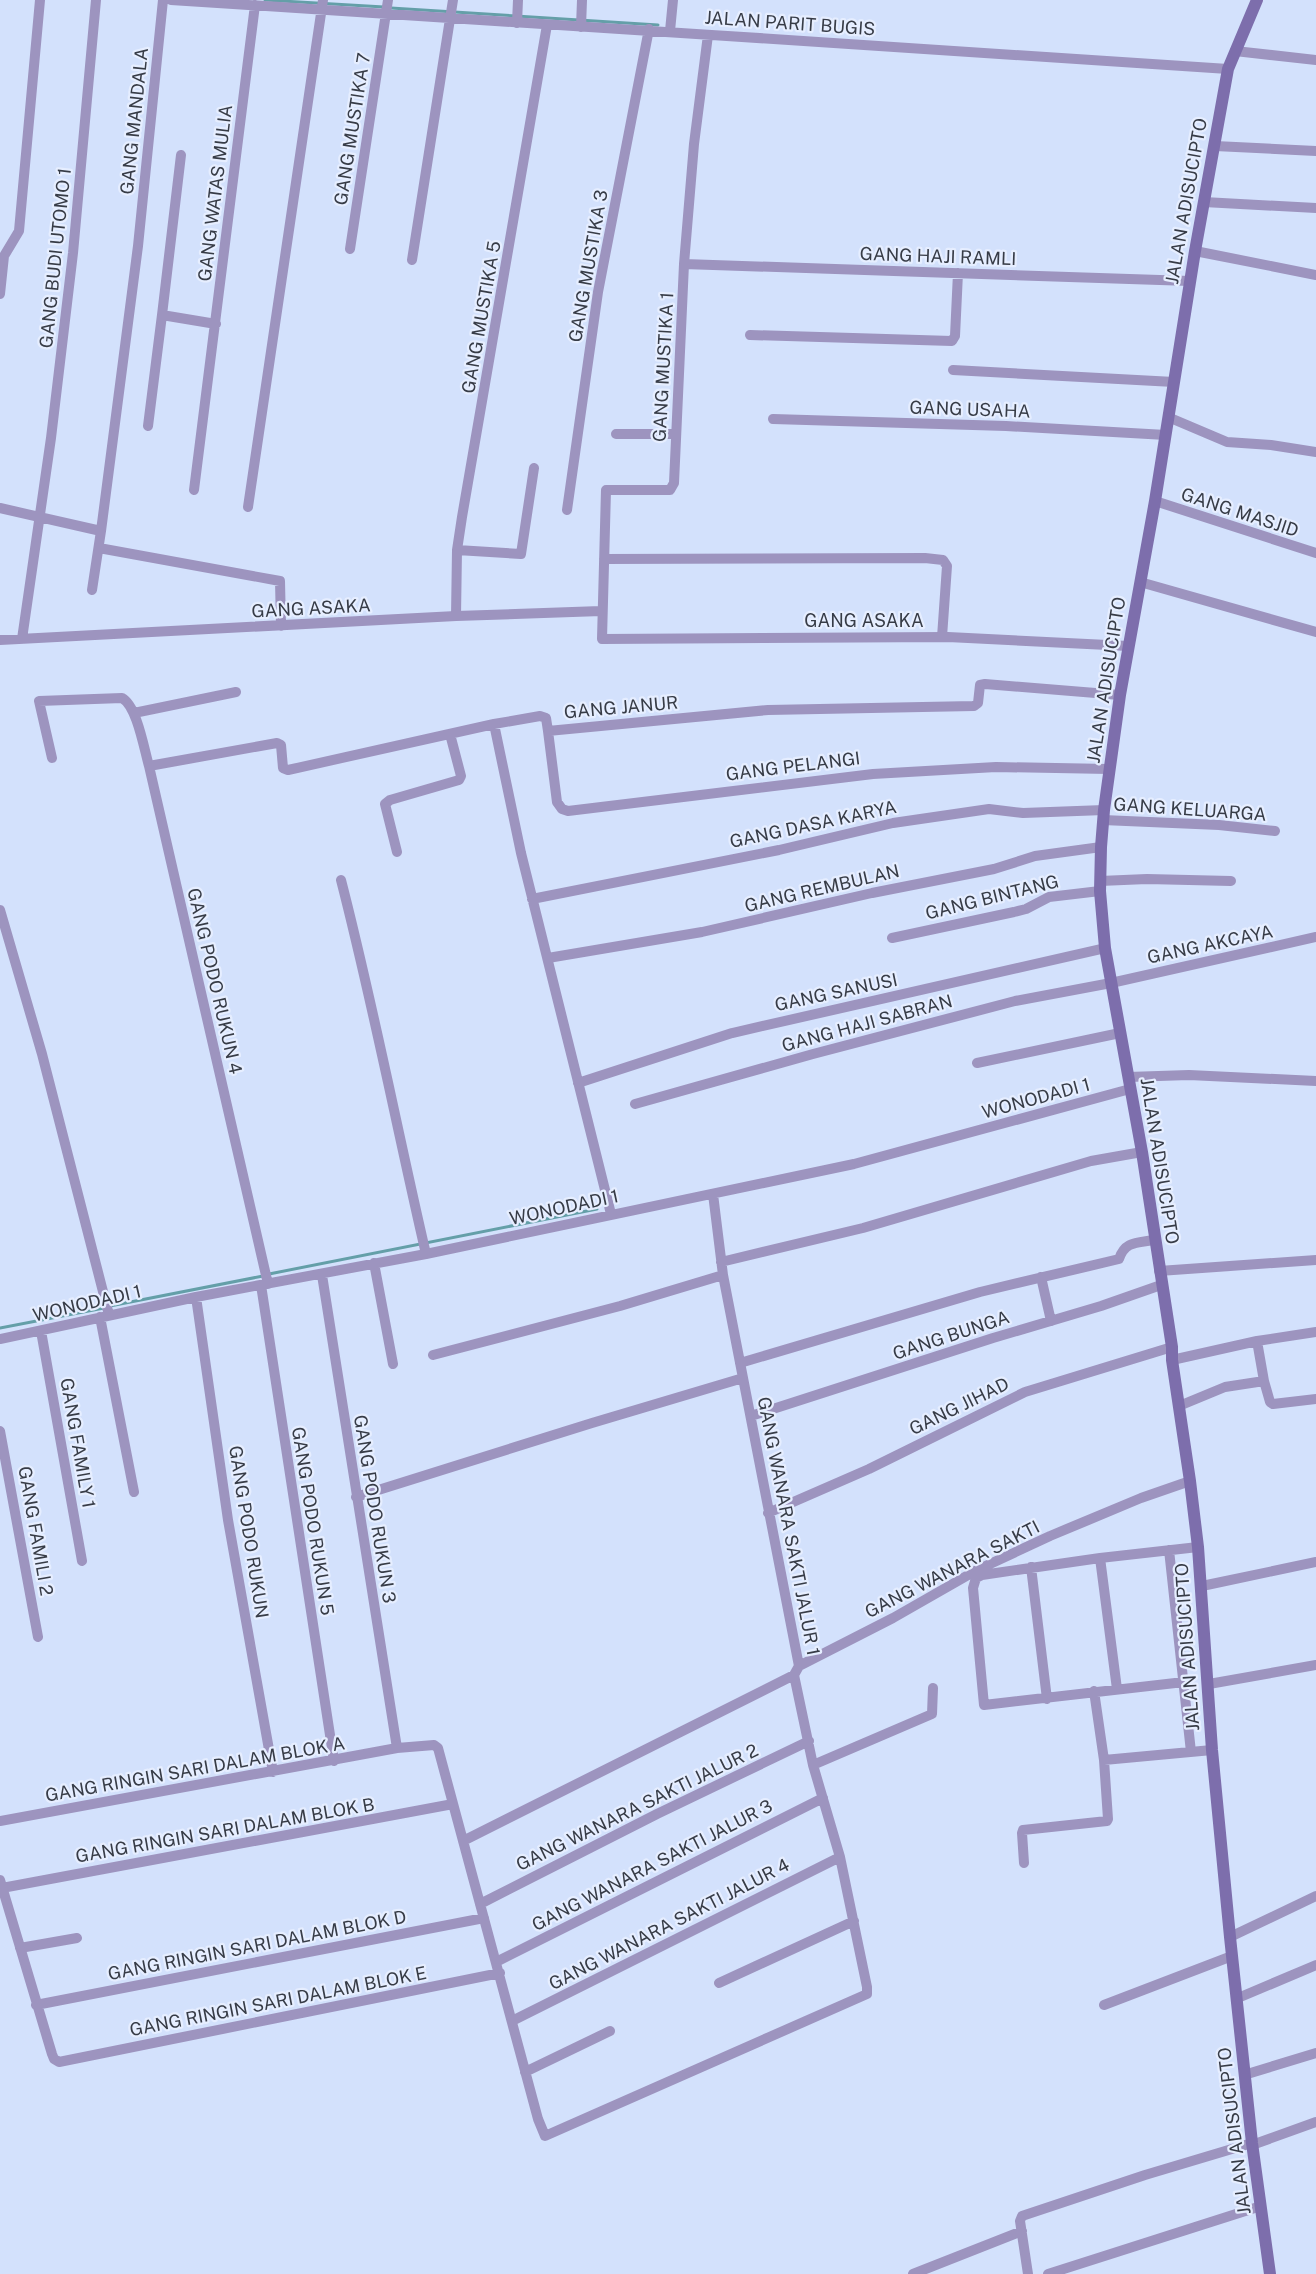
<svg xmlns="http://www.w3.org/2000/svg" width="1316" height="2274" viewBox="0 0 1316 2274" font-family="'Public Sans',sans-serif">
<rect width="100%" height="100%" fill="#d3e1fc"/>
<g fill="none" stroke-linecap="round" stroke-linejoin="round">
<path stroke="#649fa8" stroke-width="3" d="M265 0 384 7
M391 8 658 25
M269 1274 597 1209
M110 1306 263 1276
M0 1328 104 1308"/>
<path stroke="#9d94bf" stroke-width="10" d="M171 0C523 22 876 46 1228 69
M517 23 518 0
M581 27 582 0
M670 31 673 0
M708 35 694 144 684 264 674 483 670 490H606L602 639 948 637 1128 646
M1235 51 1316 60
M1215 146 1316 151
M181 155 162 315 216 324
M1204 202 1316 208
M350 249 388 0
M1195 251 1316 275
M412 260 453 0
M684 264 1190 281
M0 294 4 256 19 231 40 0
M750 335 952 341 955 336 958 273
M953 370 1174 382
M1168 417 1227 442 1271 445 1316 452
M773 419 1006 426 1166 435
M148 426 162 315
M616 434H676
M194 490 255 5
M1155 501 1316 553
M248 507 323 0
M0 508 101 531 92 590
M567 510 598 292 649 29
M101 531 138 246 163 0
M99 548 280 581 281 626
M457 550 521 554 534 468
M604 559 925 558 943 560 947 566 942 637
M1140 582 1316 632
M456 616 457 550 462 517 547 25
M22 639 51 438 73 253 96 0
M0 640 456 616 601 611
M134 713 236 692
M494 724 521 853 611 1214
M548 731 557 802 562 809 568 811 873 774 996 767 1109 769
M52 758 39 701 122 698C137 706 144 749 149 766L268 1284
M149 766 277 743 281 745 283 768 288 770 494 724 540 716 546 718 548 731 768 710 974 706 978 703 980 685 985 684 1120 695
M1103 820 1219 825 1275 831
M397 852 385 804 390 800 459 780 461 776 450 734
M341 880C373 1004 397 1129 426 1254
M1100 881 1147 879 1231 881
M532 899 779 850 893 823 989 809 1023 813 1104 810
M0 910 42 1054 109 1315
M892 938 1014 912 1026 909 1049 897 1100 891
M548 958 702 932 872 893 994 869 1035 856 1101 847
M977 1063 1120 1033
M1128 1077 1189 1075 1316 1081
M578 1083 732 1033 1105 948
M635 1104 813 1054 1015 1001 1111 983 1316 937
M721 1262 863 1228 1091 1161 1142 1152
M374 1263 393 1364
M1159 1271 1316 1260
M322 1275 397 1748
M1041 1277 1051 1321
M261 1285 334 1761
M196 1297 228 1520 273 1772
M100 1317 134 1492
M41 1331 82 1561
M0 1339 196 1297 426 1254 854 1164 1130 1089
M1257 1341 1264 1381 1270 1402 1273 1404 1316 1399
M433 1355 620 1306 723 1275
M1172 1360 1257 1341 1316 1332
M740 1363 980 1292 1119 1259C1125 1241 1137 1243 1154 1240
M1179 1406 1225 1387 1264 1381
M751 1416 993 1338 1101 1306 1161 1285
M0 1431 38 1637
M356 1497 592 1423 743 1378
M768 1513 869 1469 1025 1392 1172 1347
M1169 1550 1191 1752
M1100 1558 1117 1689
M1031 1567 1047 1699
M1202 1586 1316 1562
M799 1666 893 1618 977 1570 1050 1536 1141 1498 1190 1481
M1184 1682 984 1705 973 1588 976 1578 982 1575 1100 1558 1198 1547
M1209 1684 1316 1665
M1104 1760 1212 1750
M813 1765 932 1714 933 1688
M0 1821 397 1748 434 1745 438 1748 538 2119 545 2136 867 1994V1987L840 1857 813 1765 794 1675
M463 1841 794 1675 799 1666 723 1275 713 1194
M1024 1863 1022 1833 1023 1830 1107 1821 1108 1819 1104 1760 1094 1691
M0 1880 52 2054 54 2059 59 2062 500 1973
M2 1888 453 1804
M480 1904 657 1814 809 1741
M1230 1937 1316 1896
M20 1948 77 1938
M496 1962 823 1798
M719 1983 854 1921
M1238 1998 1316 1965
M36 2005 484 1918
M1104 2005 1232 1956
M512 2021 840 1857
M525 2072 610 2031
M1244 2075 1316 2053
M1252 2145 1316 2122
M913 2274 1022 2231
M1028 2274 1020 2221 1022 2216 1145 2175 1252 2143
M1048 2274 1261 2206"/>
<path stroke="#7d6eac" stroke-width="12" d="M1257 0 1228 69 1195 251 1155 501 1120 695 1104 810 1101 847 1100 891 1105 948 1142 1152 1172 1347V1360L1190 1481 1198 1547 1212 1750 1230 1937 1252 2143 1270 2274"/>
</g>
<g text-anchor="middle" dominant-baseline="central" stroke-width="4.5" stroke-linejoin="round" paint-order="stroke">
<g font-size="18" fill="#373c47" stroke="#e6eeff">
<text transform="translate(790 23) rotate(4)">JALAN PARIT BUGIS</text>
<text transform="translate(134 121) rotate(-84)">GANG MANDALA</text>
<text transform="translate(352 129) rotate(-81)">GANG MUSTIKA 7</text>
<text transform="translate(215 193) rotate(-83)">GANG WATAS MULIA</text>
<text transform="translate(1186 201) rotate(-80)">JALAN ADISUCIPTO</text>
<text transform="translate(938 256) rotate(2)">GANG HAJI RAMLI</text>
<text transform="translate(55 258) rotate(-84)">GANG BUDI UTOMO 1</text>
<text transform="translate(588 266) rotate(-80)">GANG MUSTIKA 3</text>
<text transform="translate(481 317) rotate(-80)">GANG MUSTIKA 5</text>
<text transform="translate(663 367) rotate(-87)">GANG MUSTIKA 1</text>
<text transform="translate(970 409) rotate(2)">GANG USAHA</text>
<text transform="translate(1240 512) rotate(18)">GANG MASJID</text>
<text transform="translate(311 608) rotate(-3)">GANG ASAKA</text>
<text x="864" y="620">GANG ASAKA</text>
<text transform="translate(1106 680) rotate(-81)">JALAN ADISUCIPTO</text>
<text transform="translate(621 707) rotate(-5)">GANG JANUR</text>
<text transform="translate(793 766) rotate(-7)">GANG PELANGI</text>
<text transform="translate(1190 809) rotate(4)">GANG KELUARGA</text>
<text transform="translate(813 824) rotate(-12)">GANG DASA KARYA</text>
<text transform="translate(822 888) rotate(-13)">GANG REMBULAN</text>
<text transform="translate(992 897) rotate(-14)">GANG BINTANG</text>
<text transform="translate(1210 944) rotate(-12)">GANG AKCAYA</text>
<text transform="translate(215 981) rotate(77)">GANG PODO RUKUN 4</text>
<text transform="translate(836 992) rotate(-12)">GANG SANUSI</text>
<text transform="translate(867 1023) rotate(-15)">GANG HAJI SABRAN</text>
<text transform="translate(1036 1098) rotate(-15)">WONODADI 1</text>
<text transform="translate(1160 1161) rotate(81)">JALAN ADISUCIPTO</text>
<text transform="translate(564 1207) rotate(-12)">WONODADI 1</text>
<text transform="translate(87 1303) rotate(-13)">WONODADI 1</text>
<text transform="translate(951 1335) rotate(-18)">GANG BUNGA</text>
<text transform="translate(959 1406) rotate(-26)">GANG JIHAD</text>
<text transform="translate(78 1443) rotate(80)">GANG FAMILY 1</text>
<text transform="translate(375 1509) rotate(81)">GANG PODO RUKUN 3</text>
<text transform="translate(313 1521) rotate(81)">GANG PODO RUKUN 5</text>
<text transform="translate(789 1526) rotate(79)">GANG WANARA SAKTI JALUR 1</text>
<text transform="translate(36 1531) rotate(80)">GANG FAMILI 2</text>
<text transform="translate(249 1532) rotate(81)">GANG PODO RUKUN</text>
<text transform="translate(952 1569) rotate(-27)">GANG WANARA SAKTI</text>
<text transform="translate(1187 1647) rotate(-94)">JALAN ADISUCIPTO</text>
<text transform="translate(195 1769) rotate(-10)">GANG RINGIN SARI DALAM BLOK A</text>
<text transform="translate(637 1807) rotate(-26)">GANG WANARA SAKTI JALUR 2</text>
<text transform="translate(225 1830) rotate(-10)">GANG RINGIN SARI DALAM BLOK B</text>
<text transform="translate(652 1865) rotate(-27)">GANG WANARA SAKTI JALUR 3</text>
<text transform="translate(669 1924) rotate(-27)">GANG WANARA SAKTI JALUR 4</text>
<text transform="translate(257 1945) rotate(-11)">GANG RINGIN SARI DALAM BLOK D</text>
<text transform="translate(278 2001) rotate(-11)">GANG RINGIN SARI DALAM BLOK E</text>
<text transform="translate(1234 2131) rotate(-97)">JALAN ADISUCIPTO</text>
</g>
</g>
</svg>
